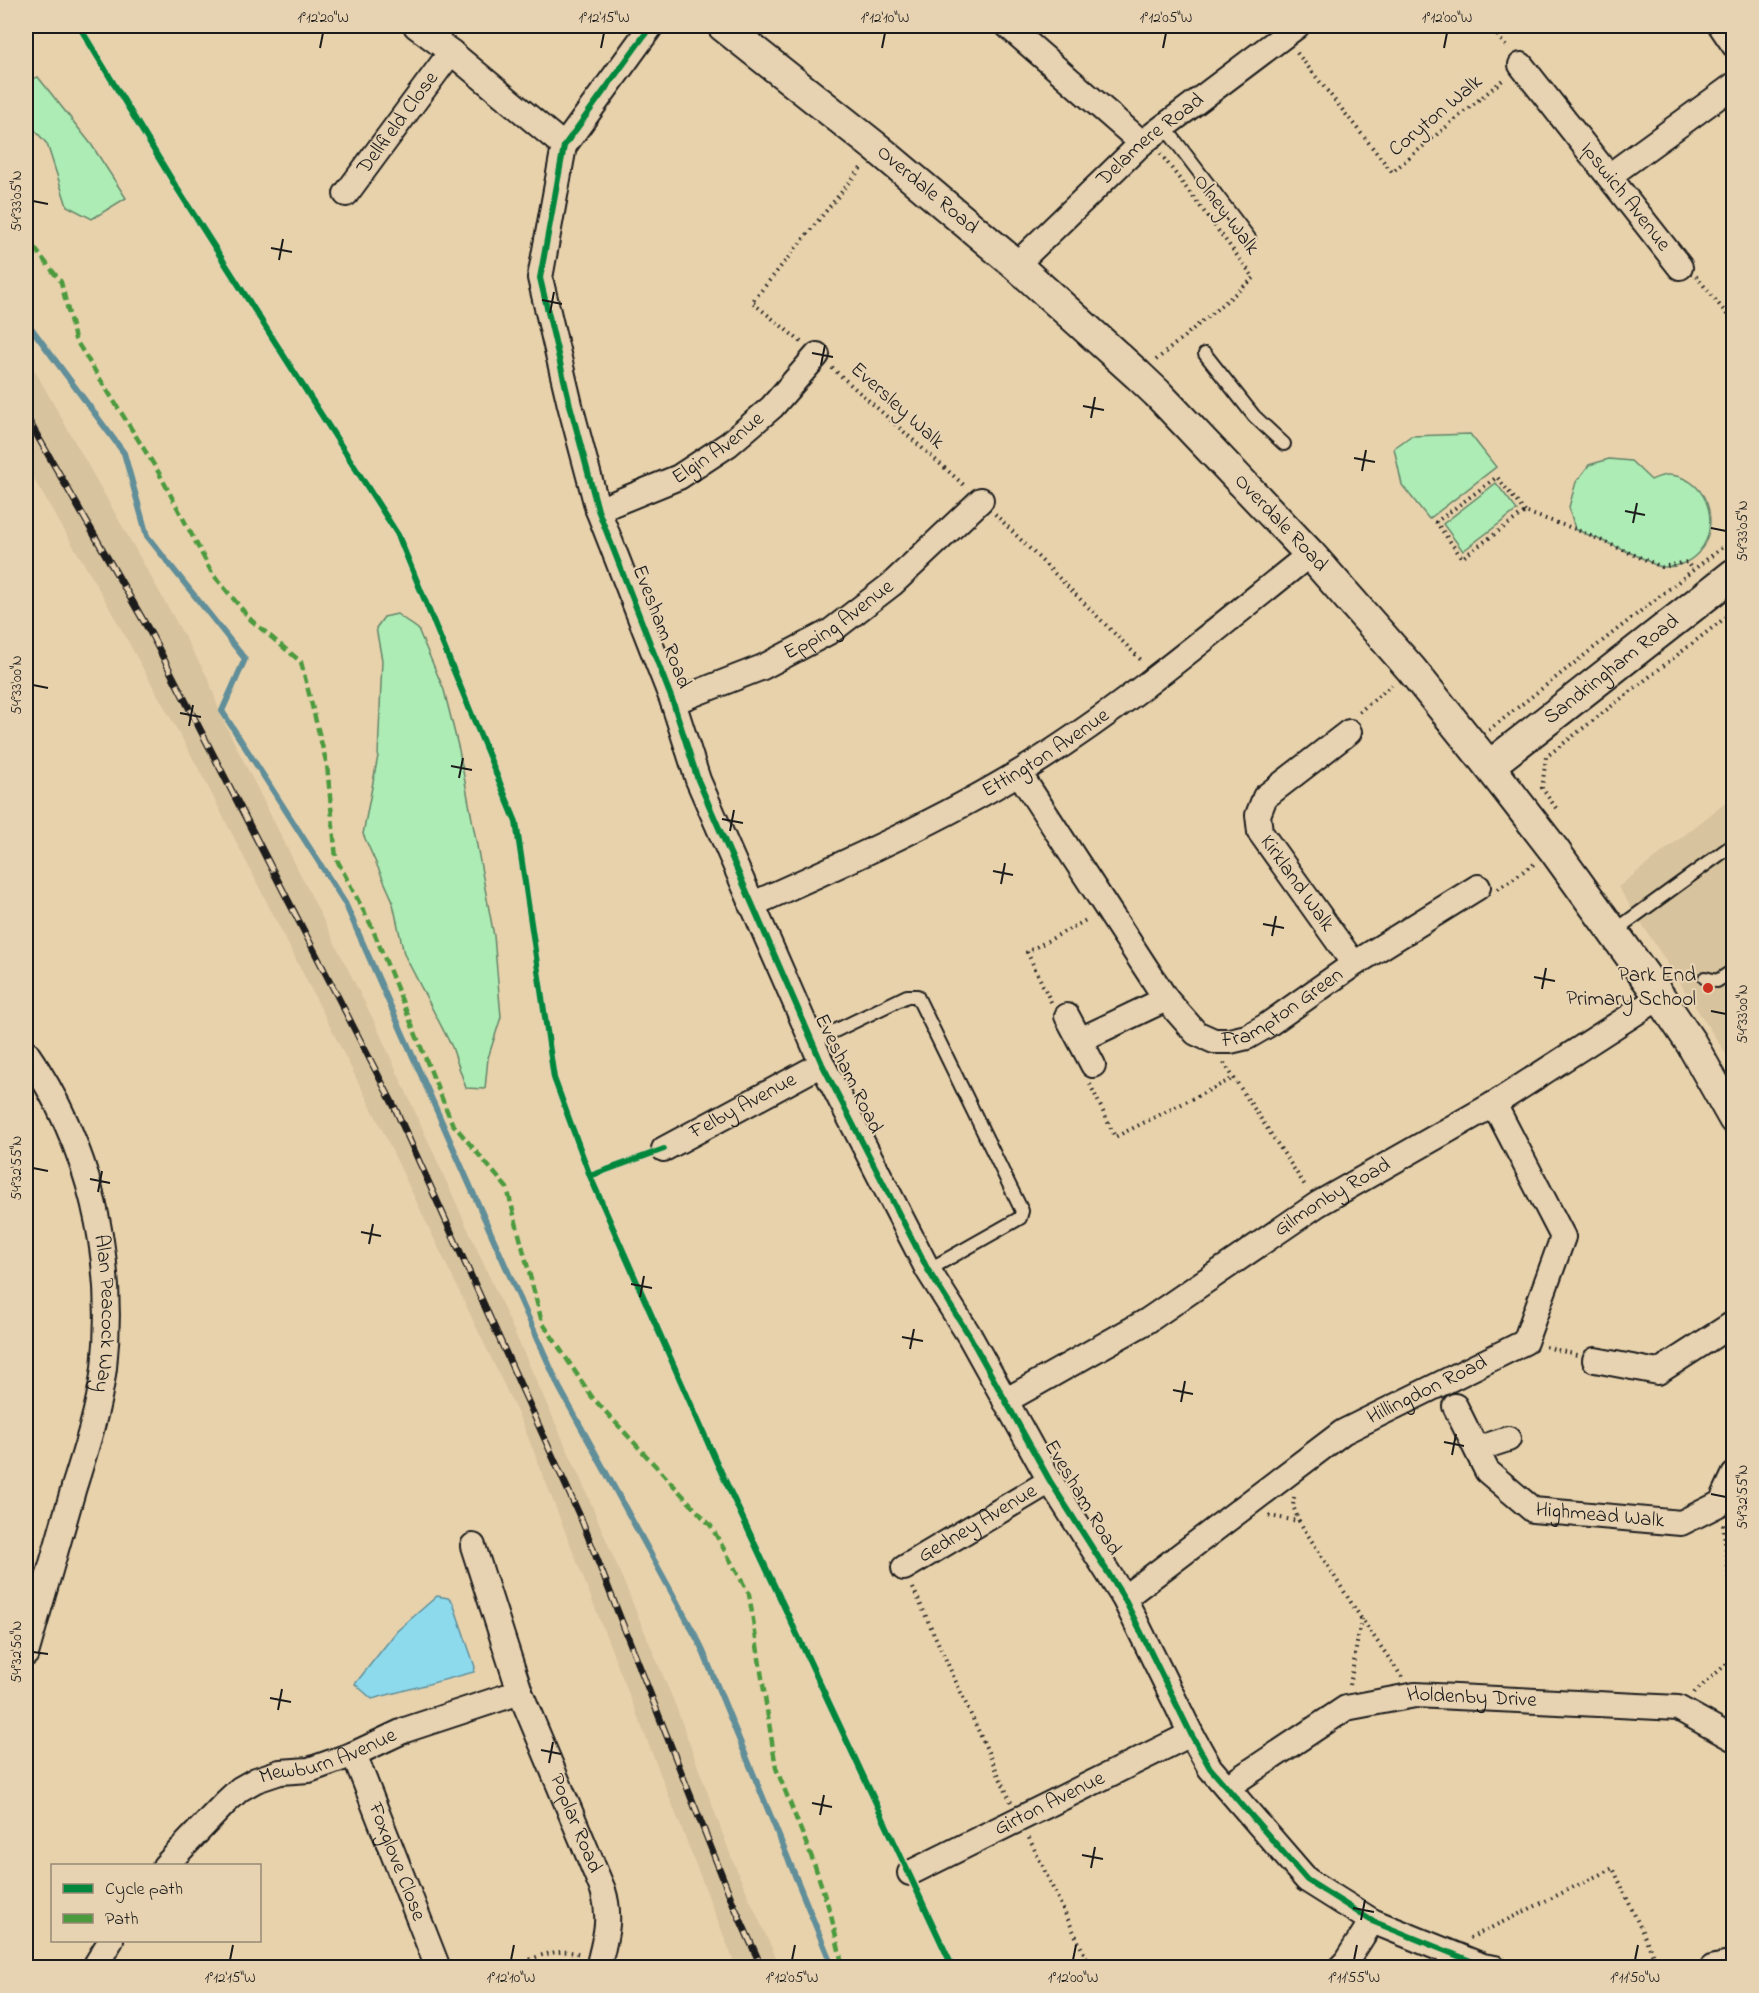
<svg xmlns="http://www.w3.org/2000/svg" width="1759" height="1993" viewBox="0 0 1759 1993" font-family="'Indie Flower',sans-serif">
<rect width="100%" height="100%" fill="#e8d2ac"/>
<filter id="ink" filterUnits="userSpaceOnUse"><feTurbulence type="fractalNoise" baseFrequency=".0167" numOctaves="2"/><feDisplacementMap in="SourceGraphic" scale="12" xChannelSelector="R" yChannelSelector="G"/><feConvolveMatrix kernelMatrix="1 2 1 2 8 2 1 2 1" color-interpolation-filters="sRGB"/></filter>
<g filter="url(#ink)">
<path fill="#d7c39d" d="M26 355 209 680 221 716 375 1023 582 1482 675 1704 732 1859 780 1967H736L524 1427 376 1117 201 773 100 591 26 466Z
M1733 797V1065L1618 887Z"/>
<path fill="#adecb4" stroke="#648468" stroke-width="1.5" d="M38 77 91 144 126 198 92 219 67 206 47 144 26 120V81Z
M1470 434 1496 467 1429 519 1402 485 1394 448 1411 436Z
M1609 459 1631 461 1651 480C1656 478 1663 474 1669 475 1724 479 1725 567 1663 567 1657 567 1648 561 1642 558 1620 548 1597 539 1575 529L1569 507 1576 482 1589 465Z
M1496 483 1517 510 1463 551 1443 524Z
M397 614 418 629 444 690 459 750 494 936 501 1017 488 1058 485 1089 466 1088 452 1047 404 954 392 899 363 834 378 756 382 660 376 628 384 617Z"/>
<path fill="#8ddaec" stroke="#608e99" stroke-width="1.5" d="M437 1596 448 1598 453 1603 475 1667 474 1672 372 1699 355 1684 397 1631Z"/>
<g fill="none" stroke-linecap="round" stroke-linejoin="round">
<path stroke="#608e99" stroke-width="6" d="M26 321 124 453 147 536 245 659 222 711 345 903 559 1387 700 1644 833 1968"/>
<g stroke="#1c1c1c" stroke-width="16">
<path id="service" d="M1164 126 1249 238
M1205 354 1254 416 1284 444
M1613 932 1734 844
M1705 978 1717 981 1734 970
M812 1042 907 996H917L1022 1211 1020 1218 928 1270"/>
</g>
<g stroke="#1c1c1c" stroke-width="28">
<g id="minor">
<path d="M416 26 451 52 564 146"/>
<path d="M651 26 564 146 540 278 570 405 598 510 673 702 698 780 822 1064 928 1270 969 1335 1050 1481 1124 1598 1191 1734 1210 1768 1307 1880 1372 1921 1483 1966 1495 1968"/>
<path d="M1008 26 1142 143"/>
<path d="M1721 26 1734 45"/>
<path id="s1" d="M1521 65 1680 267"/>
<path d="M1609 176 1734 85"/>
<path id="s2" d="M346 194 451 52"/>
<path id="s3" d="M1016 265 1142 143 1297 26"/>
<path id="s4" d="M598 510 679 477 729 444 772 407 817 355"/>
<path id="s5" d="M673 702 763 667 831 631 892 584 981 500"/>
<path id="s6" d="M1349 732 1265 797 1258 815 1260 832 1354 964"/>
<path id="s7" d="M1019 773 1166 999 1196 1033 1214 1041H1230L1247 1037 1266 1026 1354 964 1478 887"/>
<path id="s8" d="M751 905C842 864 934 824 1020 772 1123 709 1215 630 1310 554"/>
<path d="M1067 1016 1093 1065"/>
<path d="M1080 1040 1166 999"/>
<path id="s9" d="M26 1052C90 1144 116 1258 104 1368 99 1408 86 1449 74 1487 58 1543 42 1598 26 1654"/>
<path id="s10" d="M664 1149 822 1064"/>
<path d="M1595 1360 1658 1372 1734 1323"/>
<path id="s11" d="M1005 1401 1147 1321 1318 1204 1494 1104 1660 997"/>
<path id="s12" d="M1455 1406 1487 1471 1533 1510 1681 1523 1721 1503 1734 1475"/>
<path d="M1477 1449 1508 1439"/>
<path id="s13" d="M473 1546 520 1692 603 1890C612 1919 605 1939 598 1968"/>
<path id="s14" d="M904 1568 1050 1481"/>
<path id="s15" d="M1124 1598 1343 1432 1525 1342 1563 1237 1494 1104"/>
<path id="s16" d="M354 1754 438 1968"/>
<path id="s17" d="M1227 1787 1346 1708 1415 1695 1678 1708 1734 1739"/>
<path id="s18" d="M165 1866 226 1802 240 1789 256 1780 280 1772 309 1770 354 1754 405 1730 520 1692"/>
<path id="s19" d="M910 1873 1191 1734"/>
<path d="M94 1968 111 1940"/>
<path d="M1340 1968 1346 1962 1372 1921"/>
<path d="M1712 1968 1734 1963"/>
</g>
</g>
<g stroke="#1c1c1c" stroke-width="34">
<g id="tertiary">
<path id="s20" d="M723 26 877 148 1016 265 1138 375 1157 393 1310 554 1411 669 1489 766 1554 850 1660 997 1691 1043 1734 1119"/>
<path id="s21" d="M1489 766 1734 574"/>
</g>
</g>
<path stroke="#1c1c1c" stroke-width="4" stroke-dasharray="1.5 4.5" stroke-linecap="butt" d="M1490 26 1508 49
M1297 53 1392 172 1505 78
M1696 276 1734 323
M801 342 752 302 861 168
M1156 360 1254 278 1160 153
M832 368 965 486
M1525 512 1497 477 1436 522 1462 558 1525 512 1575 529 1662 567 1687 562 1692 570
M995 514 1142 661
M1359 712 1392 685
M1489 730 1734 538
M1556 808 1542 788 1546 757 1734 611
M1498 889 1534 864
M1051 1002 1027 952 1088 919
M1224 1063 1306 1187
M1090 1084 1115 1137 1234 1078
M1546 1347 1577 1355
M1294 1497 1293 1506 1299 1521
M1269 1516 1299 1521 1361 1618 1402 1677
M1723 1524 1734 1619
M913 1588 1011 1802
M1350 1685 1361 1619
M1694 1693 1734 1657
M1029 1838 1091 1968
M1470 1938 1613 1868 1659 1968
M514 1968C536 1955 556 1948 582 1954"/>
<use href="#service" stroke="#e7d2b1" stroke-width="12"/>
<use href="#minor" stroke="#e7d2b1" stroke-width="24"/>
<use href="#tertiary" stroke="#e7d2b1" stroke-width="30"/>
<g stroke="#1c1c1c" stroke-width="7">
<path id="rail" d="M26 416 150 632 394 1106 582 1521 732 1901 762 1968"/>
</g>
<use href="#rail" stroke="#e7d2b1" stroke-width="4.5" stroke-dasharray="14" stroke-linecap="butt"/>
<path stroke="#4c9a3e" stroke-width="4.5" stroke-dasharray="9 4.5" stroke-linecap="butt" d="M26 237 61 282 75 339 159 473 212 573 251 620 301 662 327 765 336 858 371 925 452 1123 507 1188 542 1322 592 1397 711 1526 749 1594 776 1768 814 1863 831 1915 843 1968"/>
<g stroke="#e7d2b1" stroke-width="10">
<path id="cycleway" d="M79 26 175 185 398 535 516 822 554 1078 590 1176 716 1461 953 1968
M651 26 564 146 540 278 570 405 598 510 673 702 698 780 822 1064 928 1270 969 1335 1050 1481 1124 1598 1191 1734 1210 1768 1307 1880 1372 1921 1483 1966 1495 1968
M590 1176 664 1149"/>
</g>
<use href="#cycleway" stroke="#00873e" stroke-width="6"/>
</g>
</g>
<path fill="none" stroke="#1c1c1c" stroke-width="2" d="M320 48 323 33M601 48 604 33M882 48 885 33M1163 48 1166 33M1444 48 1447 33M33 201 48 204M271 248 292 252M279 260 283 239M542 300 562 304M550 313 554 292M812 353 833 357M821 365 825 345M1083 406 1104 410M1091 418 1095 397M1354 458 1375 462M1362 471 1366 450M1625 511 1645 515M1633 523 1637 503M1711 528 1726 531M33 685 48 688M180 713 201 717M189 726 193 705M451 766 472 770M459 778 463 758M722 819 743 823M730 831 734 810M993 871 1013 875M1001 884 1005 863M1263 924 1284 928M1272 936 1276 916M1534 977 1555 981M1542 989 1546 968M1711 1011 1726 1014M33 1168 48 1171M90 1179 110 1183M98 1192 102 1171M361 1232 381 1236M369 1244 373 1224M631 1284 652 1288M640 1297 644 1276M902 1337 923 1341M910 1349 914 1329M1173 1390 1193 1394M1181 1402 1185 1381M1444 1442 1464 1446M1452 1455 1456 1434M1711 1494 1726 1497M33 1652 48 1654M270 1698 291 1702M278 1710 282 1689M541 1750 561 1754M549 1763 553 1742M812 1803 832 1807M820 1815 824 1795M1082 1855 1103 1859M1091 1868 1095 1847M1353 1908 1374 1912M1361 1920 1365 1900M230 1960 233 1945M511 1960 514 1945M792 1960 795 1945M1073 1960 1076 1945M1354 1960 1357 1945M1635 1960 1638 1945"/>
<circle fill="#c8321e" stroke="#e7d2b1" stroke-width="2" cx="1708" cy="988" r="6"/>
<g text-anchor="middle" dominant-baseline="central" stroke-width="4.5" stroke-linejoin="round" paint-order="stroke">
<g font-size="21" fill="#1c1c1c" stroke="#e7d2b1">
<text transform="translate(1436 116) rotate(-40)">Coryton Walk</text>
<text stroke="none"><textPath href="#s2" startOffset="88">Dellfield Close</textPath></text>
<text stroke="none"><textPath href="#s3" startOffset="184">Delamere Road</textPath></text>
<text stroke="none"><textPath href="#s20" startOffset="262">Overdale Road</textPath></text>
<text stroke="none"><textPath href="#s1" startOffset="168">Ipswich Avenue</textPath></text>
<text transform="translate(1226 215) rotate(53)">Olney Walk</text>
<text transform="translate(897 406) rotate(42)">Eversley Walk</text>
<text stroke="none"><textPath href="#s4" startOffset="136">Elgin Avenue</textPath></text>
<text stroke="none"><textPath href="#s20" startOffset="748">Overdale Road</textPath></text>
<text stroke="none"><textPath href="#s5" startOffset="186">Epping Avenue</textPath></text>
<text transform="translate(661 627) rotate(69)">Evesham Road</text>
<text stroke="none"><textPath href="#s21" startOffset="156">Sandringham Road</textPath></text>
<text stroke="none"><textPath href="#s8" startOffset="332">Ettington Avenue</textPath></text>
<text stroke="none"><textPath href="#s6" startOffset="206">Kirkland Walk</textPath></text>
<text stroke="none"><textPath href="#s7" startOffset="412">Frampton Green</textPath></text>
<text transform="translate(848 1074) rotate(64)">Evesham Road</text>
<text stroke="none"><textPath href="#s10" startOffset="90">Felby Avenue</textPath></text>
<text stroke="none"><textPath href="#s11" startOffset="386">Gilmonby Road</textPath></text>
<text stroke="none"><textPath href="#s9" startOffset="278">Alan Peacock Way</textPath></text>
<text stroke="none"><textPath href="#s15" startOffset="369">Hillingdon Road</textPath></text>
<text transform="translate(1082 1498) rotate(59)">Evesham Road</text>
<text stroke="none"><textPath href="#s12" startOffset="200">Highmead Walk</textPath></text>
<text stroke="none"><textPath href="#s14" startOffset="86">Gedney Avenue</textPath></text>
<text stroke="none"><textPath href="#s17" startOffset="270">Holdenby Drive</textPath></text>
<text stroke="none"><textPath href="#s18" startOffset="202">Mewburn Avenue</textPath></text>
<text stroke="none"><textPath href="#s19" startOffset="156">Girton Avenue</textPath></text>
<text stroke="none"><textPath href="#s13" startOffset="296">Poplar Road</textPath></text>
<text stroke="none"><textPath href="#s16" startOffset="116">Foxglove Close</textPath></text>
</g>
<g font-size="21" fill="#1c1c1c" stroke="#e7d2b1" text-anchor="end">
<text x="1696" y="976">Park End<tspan x="1696" dy="24">Primary School</tspan></text>
</g>
</g>
<rect width="1759" height="1993" fill="none" stroke="#e7d2b1" stroke-width="66"/>
<rect x="51" y="1864" width="210" height="78" fill="#e7d2b1" stroke="#968975" stroke-width="1.5"/>
<rect x="63" y="1884" width="30" height="9" fill="#00873e" stroke="#968975" stroke-width="1.5"/>
<text x="105" y="1894" font-size="18" fill="#1c1c1c">Cycle path</text>
<rect x="63" y="1914" width="30" height="9" fill="#4c9a3e" stroke="#968975" stroke-width="1.5"/>
<text x="105" y="1924" font-size="18" fill="#1c1c1c">Path</text>
<rect x="33" y="33" width="1693" height="1927" fill="none" stroke="#1c1c1c" stroke-width="2"/>
<g font-size="15" text-anchor="middle" fill="#1c1c1c">
<text x="323" y="22">1°12'20"W</text>
<text x="604" y="22">1°12'15"W</text>
<text x="885" y="22">1°12'10"W</text>
<text x="1166" y="22">1°12'05"W</text>
<text x="1447" y="22">1°12'00"W</text>
<text transform="translate(16 201) rotate(-90)" y="5">54°33'05"N</text>
<text transform="translate(1742 531) rotate(-90)" y="5">54°33'05"N</text>
<text transform="translate(16 685) rotate(-90)" y="5">54°33'00"N</text>
<text transform="translate(1742 1014) rotate(-90)" y="5">54°33'00"N</text>
<text transform="translate(16 1168) rotate(-90)" y="5">54°32'55"N</text>
<text transform="translate(1742 1497) rotate(-90)" y="5">54°32'55"N</text>
<text transform="translate(16 1652) rotate(-90)" y="5">54°32'50"N</text>
<text x="230" y="1982">1°12'15"W</text>
<text x="511" y="1982">1°12'10"W</text>
<text x="792" y="1982">1°12'05"W</text>
<text x="1073" y="1982">1°12'00"W</text>
<text x="1354" y="1982">1°11'55"W</text>
<text x="1635" y="1982">1°11'50"W</text>
</g>
</svg>
